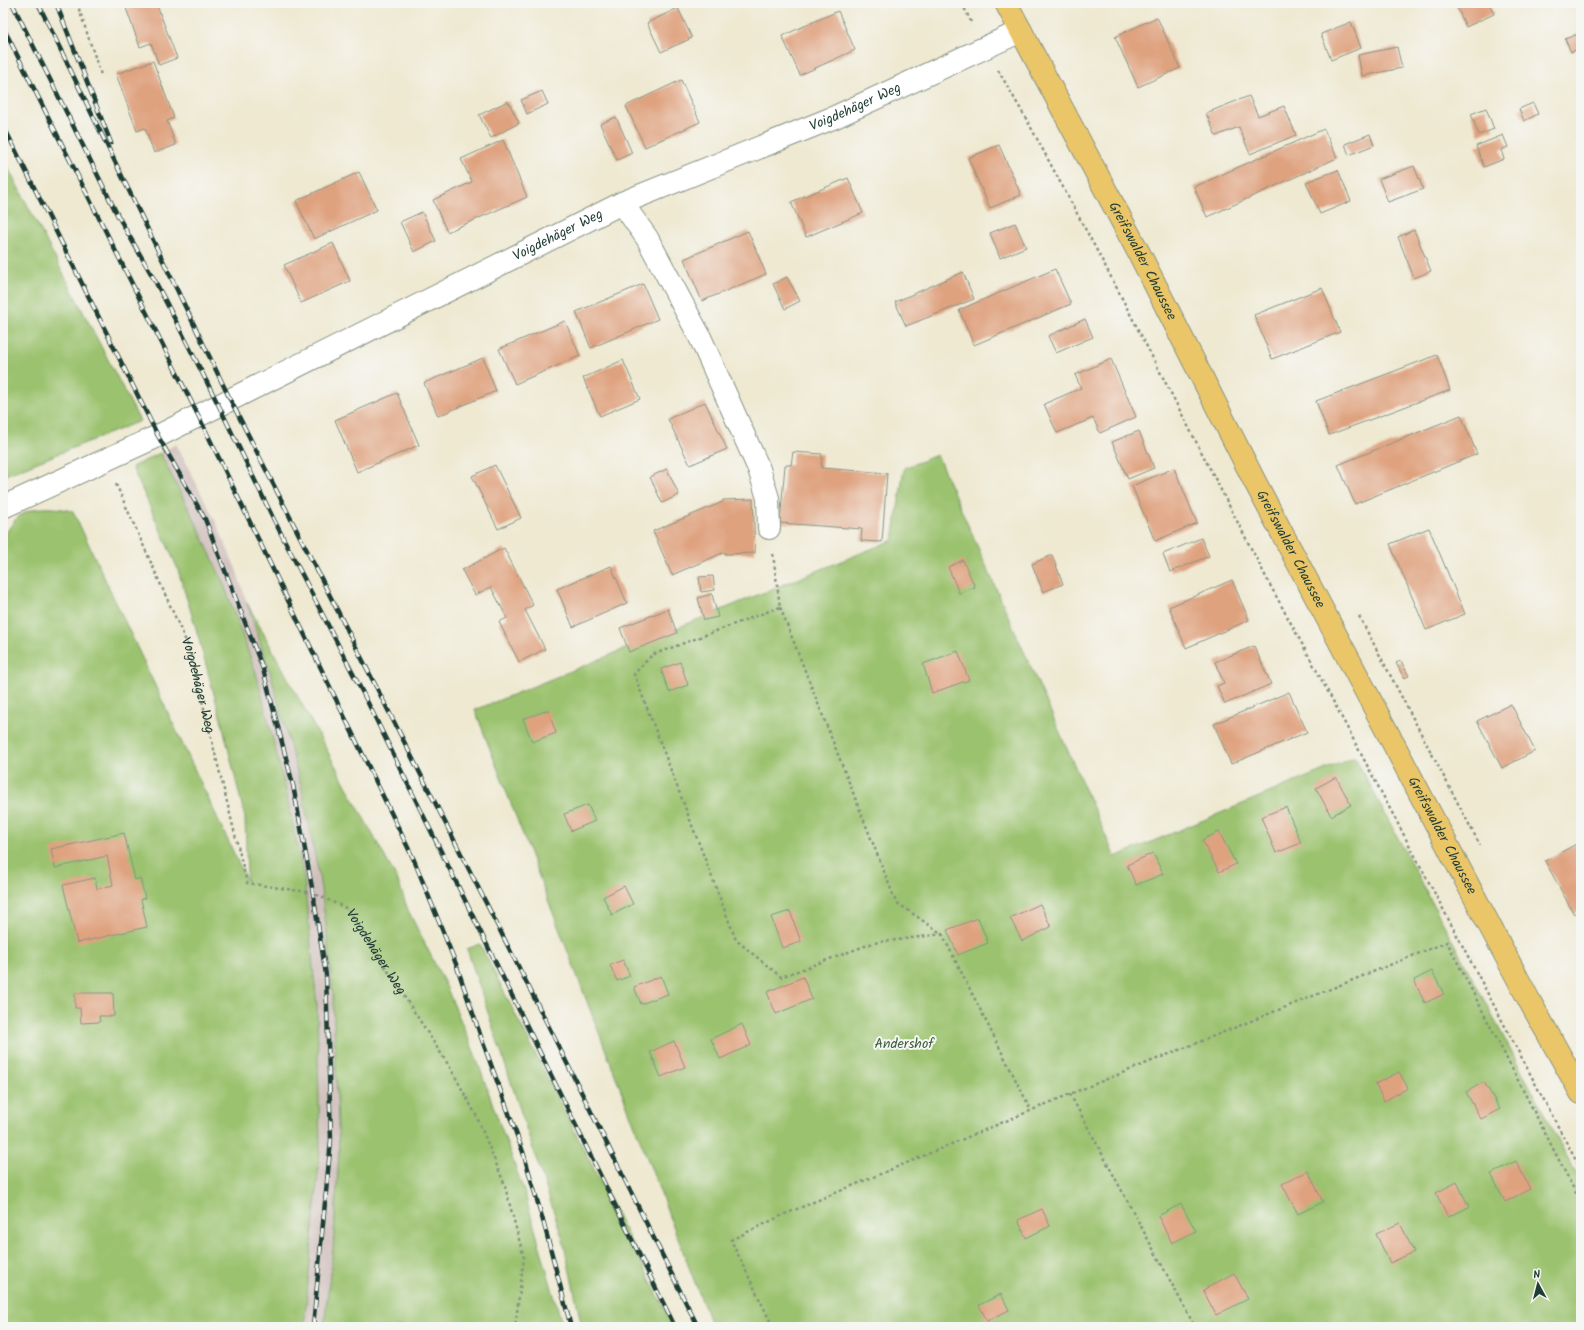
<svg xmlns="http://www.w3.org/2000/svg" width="1584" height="1330" viewBox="0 0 1584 1330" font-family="Kalam,sans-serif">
<rect width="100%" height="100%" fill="#f6f6f2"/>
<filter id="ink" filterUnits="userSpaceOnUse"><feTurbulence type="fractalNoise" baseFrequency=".025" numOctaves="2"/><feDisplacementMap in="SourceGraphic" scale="8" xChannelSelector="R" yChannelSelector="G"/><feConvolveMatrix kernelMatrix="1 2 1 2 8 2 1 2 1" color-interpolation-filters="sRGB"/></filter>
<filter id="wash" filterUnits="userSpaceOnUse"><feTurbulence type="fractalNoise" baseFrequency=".012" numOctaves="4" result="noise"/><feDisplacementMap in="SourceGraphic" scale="16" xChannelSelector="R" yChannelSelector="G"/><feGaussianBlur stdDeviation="0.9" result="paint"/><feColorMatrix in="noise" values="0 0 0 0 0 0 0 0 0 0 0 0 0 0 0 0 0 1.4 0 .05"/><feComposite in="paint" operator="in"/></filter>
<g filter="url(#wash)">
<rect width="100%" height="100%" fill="#efe9d2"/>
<path fill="#d0c0bc" d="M176 444 216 522 236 569 270 672 302 790 319 876 326 925 333 996 339 1152 333 1249 324 1327H304L320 1151 317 1006 304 878 286 791 256 673 223 582 198 527 160 453Z"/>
<path fill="#9bc26e" stroke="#5d8051" d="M3 158 140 421 3 476Z
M160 453 198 527 223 582 256 673 286 791 304 878 317 1006 320 1151 304 1327H3V538C7 532 11 525 15 520 30 504 54 507 73 511L247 881 245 818 223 727 195 625 177 567 132 467Z
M937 455 1115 857 1355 757 1581 1183V1327H712L475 710 893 540 904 468Z
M247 603 398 881 408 910 446 986 474 1052 524 1191 563 1327H324L333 1249 339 1152 333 996 326 925 319 876 302 790 270 672Z
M480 944 497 978 674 1327H582L563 1240 467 949Z"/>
<g id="blocks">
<path fill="#dfa27f" d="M140 3H156L177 58 159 65 151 43 140 47 126 8Z
M1455 3H1489L1494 14 1466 27Z
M678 8 692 38 661 52 647 23Z
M838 11 855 50 800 75 782 36Z
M1157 17 1180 68 1138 87 1115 37Z
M1351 22 1361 48 1331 60 1321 34Z
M1581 33V48L1571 52 1565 39Z
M1397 47 1402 68 1362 76 1358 55Z
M153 61 174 118 167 121 176 145 154 153 145 128 137 131 116 74Z
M681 80 700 122 645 147 626 106Z
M542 91 548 104 527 114 521 100Z
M1249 96 1258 116 1284 106 1296 135 1250 154 1239 127 1216 136 1206 113Z
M508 101 519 123 491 138 479 115Z
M1533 103 1538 114 1524 121 1519 109Z
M1486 108 1494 129 1479 135 1471 114Z
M616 117 632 153 617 160 600 124Z
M1324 129 1337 158 1207 217 1194 187Z
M1370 134 1374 145 1349 155 1345 144Z
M1503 135 1508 147 1501 150 1504 159 1484 167 1476 146Z
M503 140 527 197 447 232 433 200 472 182 461 159Z
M999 145 1021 195 990 208 968 158Z
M1414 166 1423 189 1388 202 1379 179Z
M1338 170 1351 201 1320 214 1306 182Z
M359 172 377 210 314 239 296 201Z
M848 178 863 213 806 237 791 202Z
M422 212 436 241 414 252 400 222Z
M1015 223 1026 247 1000 258 990 233Z
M1414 230 1431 271 1414 278 1398 237Z
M748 231 766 274 702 301 684 259Z
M333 243 350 281 301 303 284 265Z
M1055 269 1071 304 974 345 959 310Z
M963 272 974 299 906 326 895 302Z
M787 277 800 301 785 309 773 284Z
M643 284 658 319 591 348 576 312Z
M1322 288 1340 332 1272 359 1254 315Z
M1085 319 1093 337 1056 353 1048 336Z
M565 321 580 356 515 384 499 349Z
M1437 355 1450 390 1329 435 1316 401Z
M483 358 496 391 438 416 424 383Z
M1111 359 1136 417 1100 433 1093 418 1057 433 1044 404 1081 388 1075 375Z
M623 360 640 399 600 416 583 378Z
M397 393 419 445 357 472 335 420Z
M705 402 727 449 690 465 668 419Z
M1461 415 1477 454 1355 504 1338 465Z
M1139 431 1154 468 1128 479 1112 442Z
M793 452 822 454 821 468 887 473 882 542 861 541 862 529 780 523 785 465H791Z
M495 465 521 518 498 529 472 476Z
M1174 468 1197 523 1155 541 1132 486Z
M667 469 679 495 662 503 650 477Z
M753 499 755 553 725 554V552L672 575 653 531 723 502V500Z
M1429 528 1465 614 1426 630 1390 544Z
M1201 538 1209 556 1170 572 1163 554Z
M504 548 533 605 525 610 545 649 519 662 499 622 507 618 491 587 475 595 462 570Z
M1052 555 1063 584 1043 592 1032 564Z
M963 560 975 587 959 593 948 567Z
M611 566 627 603 573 627 557 589Z
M713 576 715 590 701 592 699 577Z
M1232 580 1249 620 1186 648 1169 607Z
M712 594 718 617 704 620 698 598Z
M668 609 677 633 629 652 620 628Z
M1254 646 1271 684 1225 704 1217 686 1224 683 1215 662Z
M958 651 969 680 932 693 923 664Z
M1401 661 1409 676 1404 678 1396 663Z
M680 662 688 685 669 692 661 669Z
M1289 692 1307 732 1231 764 1214 724Z
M1511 704 1535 751 1502 768 1477 721Z
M548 710 556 733 532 742 523 719Z
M1336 777 1351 805 1331 816 1316 788Z
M588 805 595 821 571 831 564 814Z
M1286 807 1301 843 1276 853 1261 817Z
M1219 832 1236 864 1219 872 1202 840Z
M124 833 135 880 140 878 145 898 141 899 147 927 77 943 63 885 95 878 97 889 113 885 107 856 55 868 51 849Z
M1580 842 1581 910 1574 914 1545 861Z
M1153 853 1163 874 1136 885 1127 865Z
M624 886 633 904 612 915 603 897Z
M1040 904 1051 927 1022 941 1010 918Z
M790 911 801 942 782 948 771 917Z
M978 918 988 943 958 955 947 930Z
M623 960 630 976 617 981 610 965Z
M1432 971 1444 994 1425 1003 1414 980Z
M661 976 668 994 641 1004 634 987Z
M803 977 812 999 776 1014 767 992Z
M75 993H113L114 1016H99L100 1022 81 1023 80 1008H75Z
M742 1024 751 1045 720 1059 711 1039Z
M674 1041 685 1067 661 1077 650 1052Z
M1399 1072 1408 1088 1384 1101 1375 1084Z
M1484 1082 1500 1109 1481 1119 1466 1092Z
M1516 1161 1530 1189 1505 1202 1491 1174Z
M1308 1171 1323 1202 1298 1214 1282 1184Z
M1457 1182 1469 1207 1448 1217 1436 1193Z
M1181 1204 1196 1231 1172 1243 1158 1216Z
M1042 1209 1050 1226 1026 1238 1018 1220Z
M1400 1223 1414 1252 1390 1263 1376 1234Z
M1234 1273 1248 1299 1216 1315 1203 1290Z
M1001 1294 1009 1310 987 1321 979 1305Z"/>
</g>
</g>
<g filter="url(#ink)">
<use href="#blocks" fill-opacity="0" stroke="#879383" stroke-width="1"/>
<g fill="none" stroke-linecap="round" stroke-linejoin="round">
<g stroke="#879383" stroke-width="24">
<g id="minor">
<path d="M622 203 647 238 699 335 759 469 768 498 769 528"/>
<path id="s2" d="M3 507 158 436 622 203 835 117 1021 31"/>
</g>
</g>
<g stroke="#879383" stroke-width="24">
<g id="major">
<path id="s3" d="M1006 3 1140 255 1255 482 1529 1000 1581 1093"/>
</g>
</g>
<g stroke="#879383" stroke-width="2.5" stroke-dasharray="3 3" stroke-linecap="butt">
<path d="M77 3 101 75"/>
<path d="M962 3 972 24"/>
<path d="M998 70 1028 122 1110 275 1269 583 1332 699 1581 1170"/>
<path id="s1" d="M116 484 189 648 247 883 313 893 348 909 451 1069 476 1115 504 1183 524 1258 515 1327"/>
<path d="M773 554 780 607 896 902 942 934 1031 1110"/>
<path d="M780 607 652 655 634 674 736 940 781 977 873 943 942 934"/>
<path d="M1359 616 1480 845"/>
<path d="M1070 1094 1195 1327"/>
<path d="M773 1327 731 1240 783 1215 1070 1094 1447 942 1581 1203"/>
<path d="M1573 1327 1581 1323"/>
</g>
<use href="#minor" stroke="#fff" stroke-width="22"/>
<use href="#major" stroke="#ebc669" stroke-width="22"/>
<g stroke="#1f3d34" stroke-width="4.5">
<path id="rail" d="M12 3 118 216 154 279 182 333 219 406 274 520 367 701 675 1327
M38 3 230 399 546 1021 698 1327
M56 3 111 143
M3 27 198 415 414 860 456 964 482 1040 523 1152 544 1224 571 1327
M3 125 158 436 205 519 263 669 293 785 313 893 326 975 331 1140 313 1327"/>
</g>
<use href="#rail" stroke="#f6f6f2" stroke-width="3" stroke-dasharray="9" stroke-linecap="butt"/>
</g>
</g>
<g text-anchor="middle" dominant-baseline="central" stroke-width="4" stroke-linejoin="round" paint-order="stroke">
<g font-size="14" fill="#1f3d34" stroke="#f6f6f2">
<text stroke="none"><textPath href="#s2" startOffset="942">Voigdehäger Weg</textPath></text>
<text stroke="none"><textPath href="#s2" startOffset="618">Voigdehäger Weg</textPath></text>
<text stroke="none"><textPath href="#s3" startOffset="292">Greifswalder Chaussee</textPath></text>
<text stroke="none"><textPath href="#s3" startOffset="616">Greifswalder Chaussee</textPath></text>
<text stroke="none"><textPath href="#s1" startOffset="218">Voigdehäger Weg</textPath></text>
<text stroke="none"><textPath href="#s3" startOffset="940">Greifswalder Chaussee</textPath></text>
<text stroke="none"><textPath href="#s1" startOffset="578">Voigdehäger Weg</textPath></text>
</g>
<g font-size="14" fill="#3e5e42" stroke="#f6f6f2">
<text x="904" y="1044">Andershof</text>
</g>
</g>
<rect width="1584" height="1330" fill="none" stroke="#f6f6f2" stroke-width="16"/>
<g transform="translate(1538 1284) rotate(353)" stroke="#f6f6f2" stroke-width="3" paint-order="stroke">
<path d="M0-3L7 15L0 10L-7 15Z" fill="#1f3d34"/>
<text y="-6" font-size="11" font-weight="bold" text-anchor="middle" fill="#1f3d34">N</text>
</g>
</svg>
